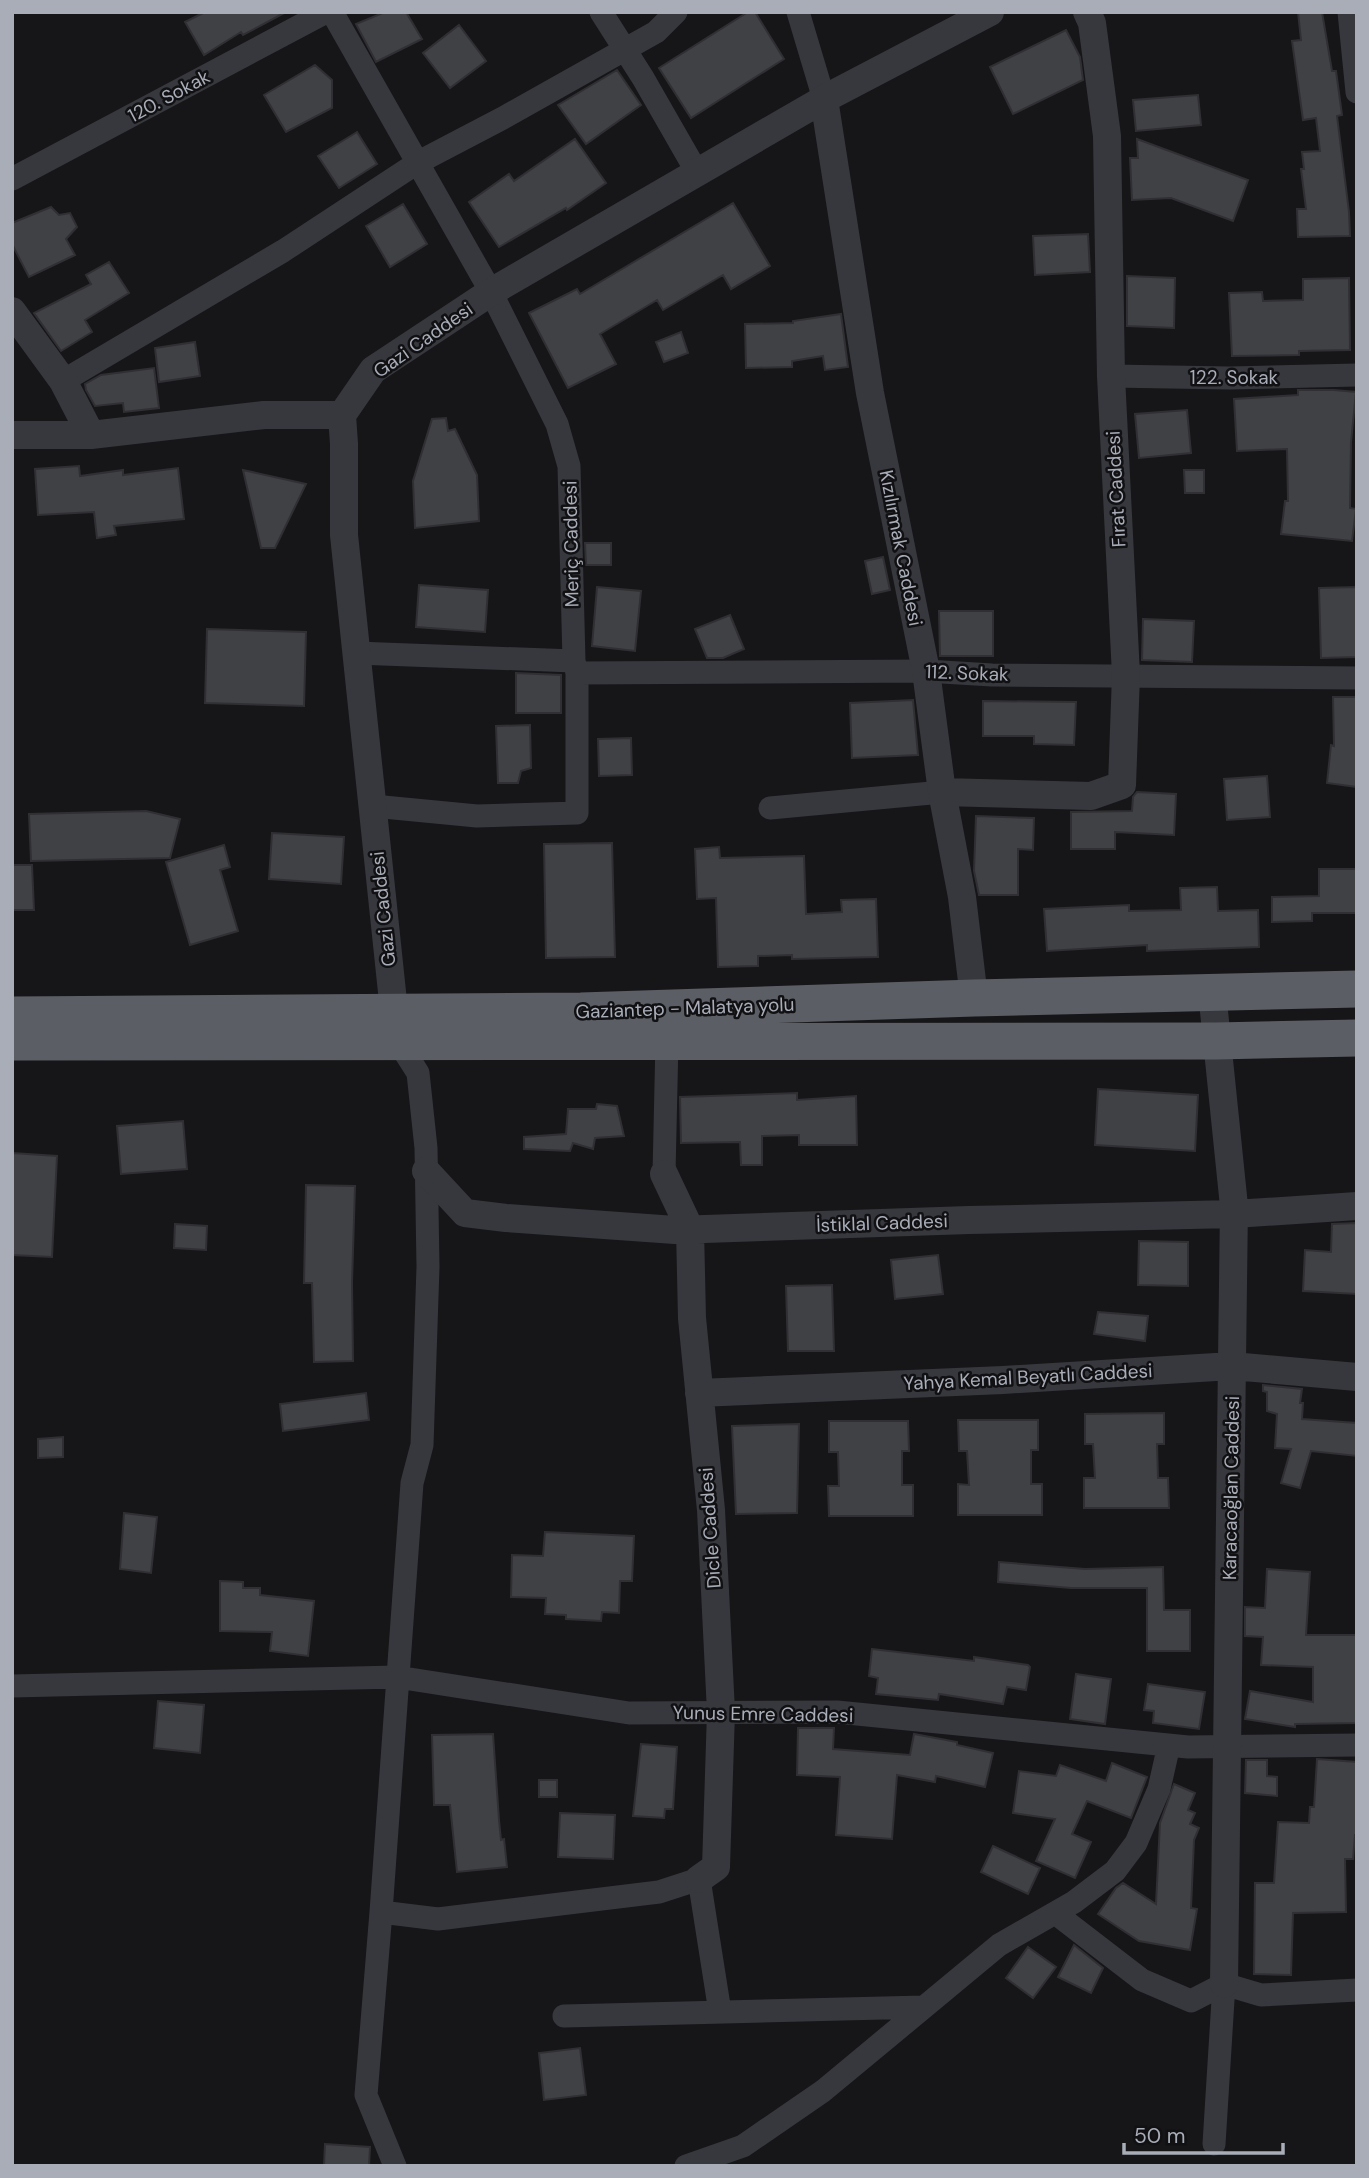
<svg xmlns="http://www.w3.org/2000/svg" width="1369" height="2178" viewBox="0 0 1369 2178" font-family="'DM Sans',sans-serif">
<rect width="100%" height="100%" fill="#161618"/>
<path fill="#404145" stroke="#303034" stroke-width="2" d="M205 12H286L243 35 241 32 204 55 185 22Z
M385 12H406L422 39 376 62 356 24Z
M748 12H755L784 59 691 118 659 68Z
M1298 12H1322L1332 71H1336L1342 115 1337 116 1349 212 1350 236 1298 237 1297 209H1306L1301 169H1304L1302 152 1320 151 1316 118 1303 120 1292 41 1301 40Z
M459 25 486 61 450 88 423 53Z
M1066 30 1080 57 1083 80 1013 114 990 67Z
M315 65 332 80V108L286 132 264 95Z
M617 70 641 105 586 144 558 105Z
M1198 95 1201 125 1136 131 1133 100Z
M357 132 377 164 339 188 318 156Z
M575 139 606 183 567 210 566 208 499 247 469 202 509 174 514 181Z
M1137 139 1248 180 1233 221 1171 198 1132 200 1130 158H1138Z
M733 203 770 266 731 289 723 275 663 310 657 300 600 334 616 364 568 388 529 313 577 289 580 294Z
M403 204 427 244 390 267 366 226Z
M51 207 59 215 70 213 77 227 66 239 75 255 29 277 12 244V223Z
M1088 234 1090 272 1035 275 1033 236Z
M109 262 129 293 85 320 92 332 61 351 34 313 91 284 86 275Z
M1127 276 1175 278 1174 328 1127 326Z
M1349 278 1350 350 1299 351V355L1232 356 1229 293 1262 292 1263 301 1303 300V279Z
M841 314 848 367 825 370 823 356 792 361V367L746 368 745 324 793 323V321Z
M681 332 688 353 664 362 656 342Z
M195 342 200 376 159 382 155 348Z
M154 368 159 408 124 412 123 403 95 406 86 390 85 384 101 375Z
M1298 390H1334L1356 392 1351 442 1350 508 1356 509 1352 541 1281 534 1285 501H1288L1287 449 1237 451 1234 399 1298 395Z
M1187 410 1191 453 1139 458 1135 414Z
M446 418 448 431 455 429 477 475 479 521 415 528 413 481 432 419Z
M79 466 80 476 123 470V475L178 468 184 519 114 526 116 535 97 538 94 512 38 515 35 469Z
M243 470 306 484 275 548H261Z
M1184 470H1204V493H1185Z
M585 543H611V565H586Z
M883 557 890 590 872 594 865 561Z
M419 585 488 590 485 632 416 627Z
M597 587 641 591 635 651 592 646Z
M1357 587V657L1321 658 1319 588Z
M939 611H993V656H940Z
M730 615 744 649 723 658H707L695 629Z
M1143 619 1194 621 1192 662 1142 660Z
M207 629 306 632 304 706 205 703Z
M516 673 561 675V713H516Z
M1333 697H1357V787L1327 783 1331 745 1334 746Z
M913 700 918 755 852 758 850 703Z
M983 701 1076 702 1074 745 1034 744V736H983Z
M530 725 531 768 521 771 518 783H498L496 726Z
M631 738 632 775 599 776 598 739Z
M1267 776 1270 817 1227 820 1224 779Z
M1137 792 1176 794 1174 835 1115 832V849H1071V812L1132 811 1133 797Z
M146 811 180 819 170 858 31 861 29 814Z
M976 816 1034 818 1033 850 1018 849V895H979L974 871Z
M272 833 344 837 341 884 269 879Z
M612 843 615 957 546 958 544 844Z
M224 845 230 867 220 870 238 931 190 945 166 862Z
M719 847 720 858 804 856 806 914 842 912 841 900 876 899 878 957 792 959V955L758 956V966L718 967 716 898 697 899 695 849Z
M12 865H32L34 910H12Z
M1319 869H1357V913H1312V921L1272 922V897L1319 896Z
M1217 887 1218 911 1258 910 1259 947 1147 951V945L1047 951 1044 909 1129 905V911L1181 910 1180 888Z
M1098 1089 1198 1095 1195 1151 1095 1145Z
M797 1093V1100L856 1096 857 1145H799V1135L762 1136V1165H741L740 1142 681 1143 680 1097Z
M597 1104 617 1106 624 1136 595 1138 593 1149 573 1143 570 1151 524 1149V1137L566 1134 568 1109H596Z
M183 1121 187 1169 121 1174 117 1126Z
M12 1153 57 1156 52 1257 12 1255Z
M306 1185 355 1186 352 1283 353 1361 314 1362 312 1283H304Z
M1357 1223V1294L1303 1291 1305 1250 1331 1252 1332 1224Z
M175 1224 207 1226 206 1250 174 1248Z
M1139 1241 1188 1242V1286L1138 1285Z
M938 1255 943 1294 895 1299 891 1260Z
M832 1285 834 1351H788L786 1286Z
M1098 1312 1148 1316 1145 1341 1094 1334Z
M1263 1385 1302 1389 1300 1403H1303L1302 1419 1357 1423V1456L1311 1451 1300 1488 1281 1483 1291 1449 1275 1448 1277 1414 1267 1411V1392L1263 1391Z
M366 1393 369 1420 283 1431 280 1404Z
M1164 1413V1444H1157L1158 1478H1168L1169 1508H1084V1478H1095L1093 1444H1085V1414Z
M958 1420H1038V1450H1031V1484H1042V1515H958V1484L969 1485 967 1451H959Z
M829 1421H908L909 1451H902V1485H913V1516H829L828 1486H839L838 1452H829Z
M799 1424 797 1513 736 1514 732 1426Z
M63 1437V1457L38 1458V1439Z
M124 1513 157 1517 151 1573 120 1569Z
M545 1532 634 1536 632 1581H620L619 1613 602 1612 601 1621 566 1619V1615L545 1614 546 1598 511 1597 512 1555 543 1556Z
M999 1562 1085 1569 1163 1567 1164 1610H1190V1651H1147V1588H1071L998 1582Z
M1267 1569 1310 1572 1306 1635H1357V1723L1295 1724V1727L1245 1719 1250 1691 1313 1702V1667L1261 1665 1263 1637 1245 1636V1607L1265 1608Z
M220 1581 243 1582V1588H260V1595L314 1601 308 1656 270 1651 272 1632 220 1631Z
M872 1649 974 1661V1657L1028 1665 1030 1667 1026 1690 1007 1687 1003 1704 939 1694 938 1700 876 1694 878 1678 869 1676Z
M1076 1674 1111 1679 1105 1724 1070 1719Z
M1148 1684 1205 1692 1199 1729 1153 1723 1154 1711 1144 1710Z
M158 1701 204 1705 200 1753 154 1748Z
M798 1728H834L833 1749 910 1755 914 1734 957 1742V1745L993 1753 985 1787 936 1776 935 1782 897 1775 892 1839 836 1835 840 1777 797 1775Z
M493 1734 499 1820 501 1840 504 1839 507 1867 457 1872 450 1805H434L432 1735Z
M641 1744 677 1747 673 1809H665L664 1818 633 1816Z
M1317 1759 1357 1762V1835H1355L1353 1859H1345L1346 1912 1293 1913 1291 1975 1254 1974 1255 1883H1274L1278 1822 1309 1823 1310 1807H1314Z
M1246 1760H1267V1776L1277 1777V1796L1245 1793Z
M1112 1763 1147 1777 1131 1818 1087 1801 1072 1834 1091 1842 1075 1878 1036 1861 1055 1819 1013 1813 1019 1771 1056 1776 1060 1765 1106 1781Z
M539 1780H557V1797H539Z
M1174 1784 1195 1793 1188 1810 1195 1813 1190 1824 1199 1828 1194 1840 1191 1908 1197 1909 1190 1950 1139 1941 1098 1914 1116 1888 1123 1883 1156 1904 1160 1823Z
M560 1813 615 1815 613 1859 558 1857Z
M993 1846 1040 1868 1028 1894 981 1872Z
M1074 1945 1103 1968 1091 1993 1058 1977Z
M1028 1947 1056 1967 1033 1998 1006 1978Z
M580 2048 586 2095 544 2100 539 2053Z
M325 2144 370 2147 369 2166H324Z"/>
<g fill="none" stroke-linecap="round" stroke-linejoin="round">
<path stroke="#37383d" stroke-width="23" d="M332 12 491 292 557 424 569 466 574 661 577 673V813L477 816 373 806
M601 12 643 78 698 174
M798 12 824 99
M1349 12 1357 92
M12 179 326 12
M1111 376 1230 378 1357 375
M63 381 283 251 417 163 503 118 656 32 676 12
M356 653 574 661
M577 673 926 671 992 675 1357 678
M770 808 942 792
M397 1040 418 1073 426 1148 428 1267 422 1445 412 1483 381 1912 438 1919 659 1892 699 1879 720 2012
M664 1174 667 1040
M12 1686 397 1677 629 1713 837 1712 1188 1747 1357 1745
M381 1912 366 2095 395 2166
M1055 1913 1142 1980 1191 2001 1224 1984
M1224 1984 1261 1995 1357 1990
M564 2016 924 2007
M1214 2144 1224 1984
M686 2166 743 2146 823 2091 999 1945 1074 1902 1115 1871 1136 1843 1159 1789 1169 1745"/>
<path stroke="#37383d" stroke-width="28" d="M824 99 870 393 926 671 942 792 962 897 974 998
M12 311 63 381 91 435 264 415H342
M12 435H91
M942 792 1091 796 1122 785 1126 675 1111 376 1107 136 1092 23 1087 12
M1212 992 1234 1206 1224 1984
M396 1030 344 535V444L342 415 373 370 491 292 824 99 990 12
M426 1171 465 1213 506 1218 675 1230 969 1220 1234 1214 1357 1206
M664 1174 690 1229 692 1318 711 1510 721 1712 716 1867 699 1879
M699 1393 1003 1380 1232 1366 1357 1377"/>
<path stroke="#5b5e65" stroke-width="37" d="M12 1015 581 1011 974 998 1357 989
M12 1042 1216 1041 1357 1038"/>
</g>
<g text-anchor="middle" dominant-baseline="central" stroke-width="5" stroke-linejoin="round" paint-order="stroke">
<g font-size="19" fill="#a8adb8" stroke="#111113">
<text transform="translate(169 96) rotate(-28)">120. Sokak</text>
<text transform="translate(423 340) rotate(-35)">Gazi Caddesi</text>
<text x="1234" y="377">122. Sokak</text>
<text transform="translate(1116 489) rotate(-93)">Fırat Caddesi</text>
<text transform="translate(571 544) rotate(-91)">Meriç Caddesi</text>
<text transform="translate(901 548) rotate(79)">Kızılırmak Caddesi</text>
<text transform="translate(967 673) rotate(2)">112. Sokak</text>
<text transform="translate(383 909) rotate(-96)">Gazi Caddesi</text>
<text transform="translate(685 1008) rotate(-2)">Gaziantep - Malatya yolu</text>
<text transform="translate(882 1223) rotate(-2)">İstiklal Caddesi</text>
<text transform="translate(1028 1377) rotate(-3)">Yahya Kemal Beyatlı Caddesi</text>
<text transform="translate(1231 1488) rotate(-89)">Karacaoğlan Caddesi</text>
<text transform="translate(710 1528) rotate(-94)">Dicle Caddesi</text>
<text transform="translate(763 1714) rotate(1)">Yunus Emre Caddesi</text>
</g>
</g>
<rect width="1369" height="2178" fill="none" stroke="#a8adb8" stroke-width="28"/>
<path d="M1124 2143v10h159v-10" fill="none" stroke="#a8adb8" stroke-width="3.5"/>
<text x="1134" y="2143" font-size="21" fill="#a8adb8" stroke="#111113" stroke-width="5" paint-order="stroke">50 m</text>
</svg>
